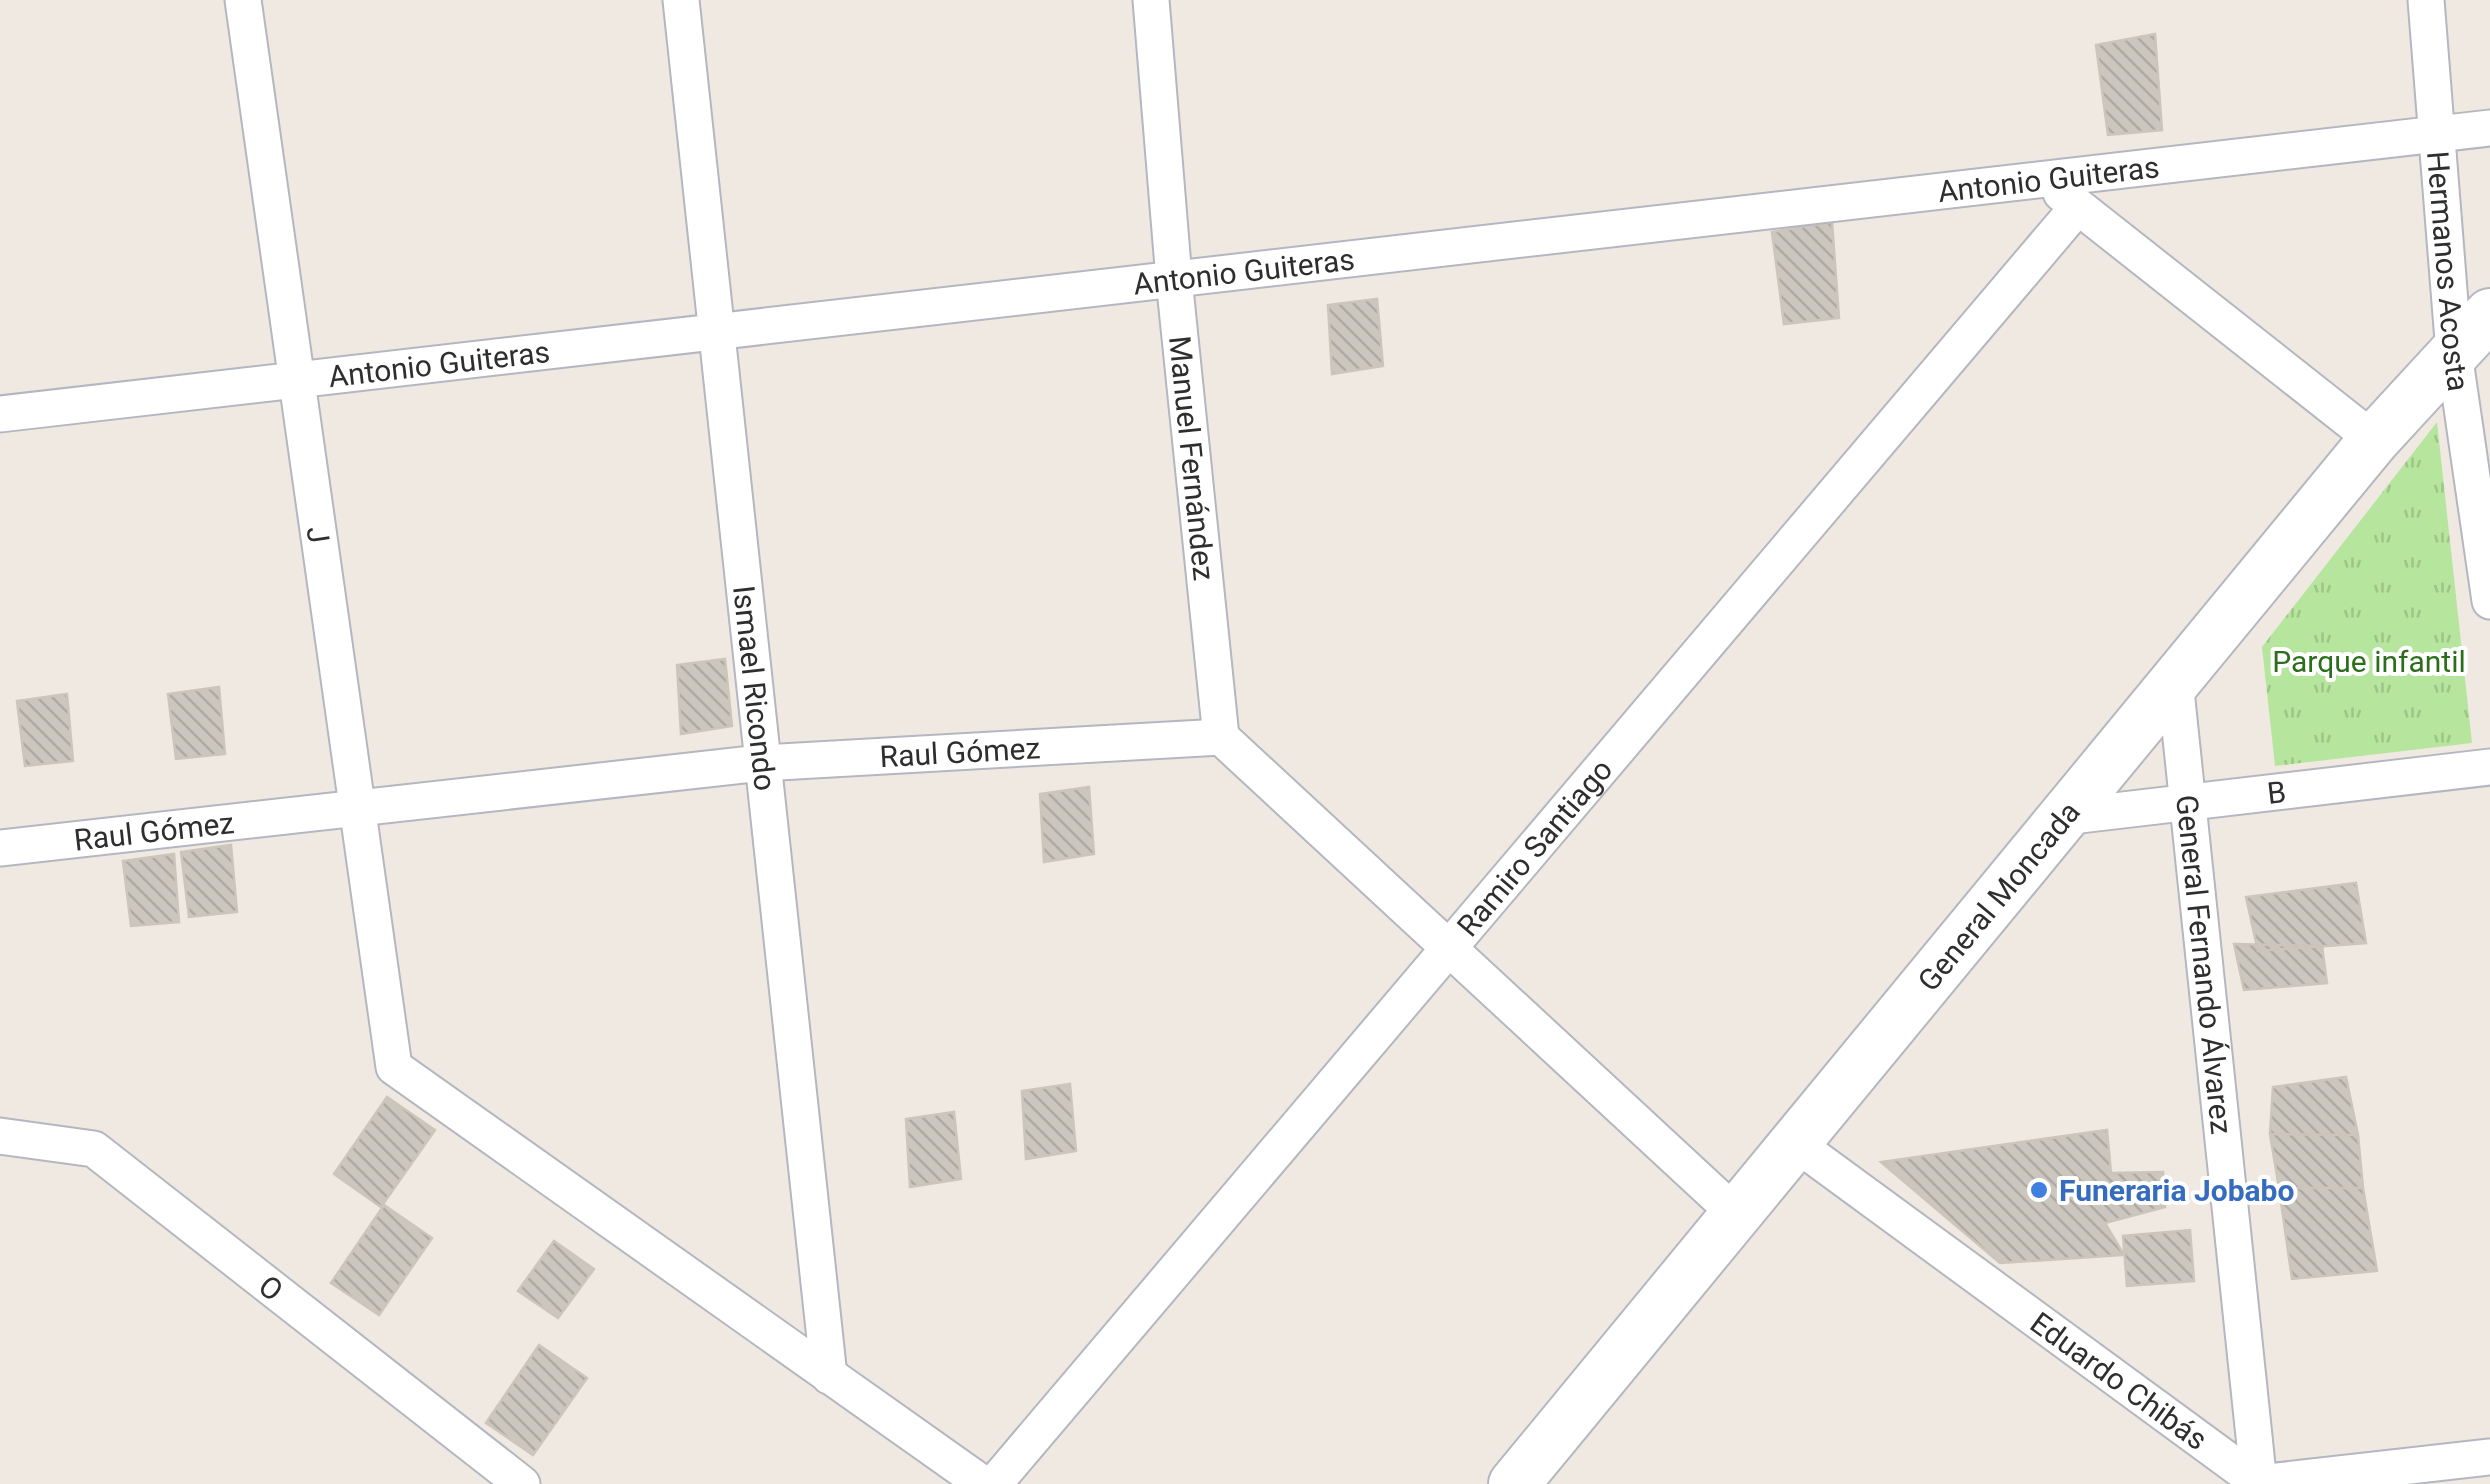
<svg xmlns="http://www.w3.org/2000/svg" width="2490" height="1484" viewBox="0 0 2490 1484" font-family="Roboto,sans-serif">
<defs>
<pattern id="park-tufts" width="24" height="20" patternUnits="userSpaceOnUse" patternTransform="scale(2.5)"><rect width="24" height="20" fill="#b6e59e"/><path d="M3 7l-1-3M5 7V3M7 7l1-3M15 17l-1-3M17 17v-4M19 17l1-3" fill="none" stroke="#9dc588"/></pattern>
<pattern id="building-back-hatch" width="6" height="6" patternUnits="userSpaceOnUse" patternTransform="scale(2.5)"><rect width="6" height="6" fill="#cbc7bf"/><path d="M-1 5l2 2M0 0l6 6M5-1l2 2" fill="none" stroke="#afaba4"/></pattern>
</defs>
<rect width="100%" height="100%" fill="#efe9e1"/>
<path fill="url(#park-tufts)" d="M2437 422 2472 743 2275 766 2262 647Z"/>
<path fill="url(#building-back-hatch)" stroke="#cbc5ba" stroke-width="2.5" d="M2155 34 2162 130 2108 135 2096 45Z
M1832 222 1839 318 1784 324 1772 232Z
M1377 299 1383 366 1332 374 1328 305Z
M725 659 732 726 681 734 677 665Z
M219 687 225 754 176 759 168 694Z
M67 694 73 761 25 766 17 701Z
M1089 787 1094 854 1044 862 1040 794Z
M231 845 237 912 189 917 181 852Z
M174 854 179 922 131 926 123 861Z
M2356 883 2366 943 2258 951 2246 897Z
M2234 944 2322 946 2327 983 2244 990Z
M2346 1077 2358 1135 2270 1134 2273 1087Z
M1070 1084 1076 1151 1026 1159 1022 1091Z
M387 1097 435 1130 381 1207 334 1174Z
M954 1112 961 1179 910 1187 906 1119Z
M2107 1130 2111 1173 2163 1172 2165 1207 2105 1223 2124 1255 2000 1263 1881 1162Z
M2270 1134 2358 1135 2363 1188H2279Z
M2279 1188H2363L2377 1271 2292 1279Z
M384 1205 432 1238 379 1315 331 1283Z
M2190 1230 2194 1281 2127 1286 2123 1236Z
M554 1241 594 1269 558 1318 518 1291Z
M539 1345 587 1378 533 1455 486 1423Z"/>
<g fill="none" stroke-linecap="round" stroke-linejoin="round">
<g stroke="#b4b7c1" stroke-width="39">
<g id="street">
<path id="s1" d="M243 0 394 1067 983 1484"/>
<path id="s2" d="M681 0 829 1376"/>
<path id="s3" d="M1151 0 1174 279 1221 737"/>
<path id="s4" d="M2426 0 2454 353 2490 601"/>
<path d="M2061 193 2374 440"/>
<path id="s5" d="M0 414 2490 128"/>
<path id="s6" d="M2175 681 2259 1484"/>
<path id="s7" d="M2063 817 2490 767"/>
<path id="s8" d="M0 848 761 763 1221 737 1736 1214"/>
<path id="s9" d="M0 1136 94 1149 522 1484"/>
<path id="s10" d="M1795 1143 2259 1483 2490 1457"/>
<path id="s11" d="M994 1484 2076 209"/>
</g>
</g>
<g stroke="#b4b7c1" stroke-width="54">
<g id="secondary">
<path id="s12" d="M1514 1484 2374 440 2490 314"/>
</g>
</g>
<use href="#street" stroke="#fff" stroke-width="35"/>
<use href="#secondary" stroke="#fff" stroke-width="50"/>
</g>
<circle fill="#3f7fe0" stroke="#fff" stroke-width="4" cx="2039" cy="1190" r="10"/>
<g text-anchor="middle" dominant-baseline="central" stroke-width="8" stroke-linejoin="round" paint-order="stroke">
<g font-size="30" fill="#2e2e2e" stroke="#fff">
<text stroke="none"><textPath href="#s5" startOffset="2062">Antonio Guiteras</textPath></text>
<text stroke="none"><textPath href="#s5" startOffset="1252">Antonio Guiteras</textPath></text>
<text stroke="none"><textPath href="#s4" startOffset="272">Hermanos Acosta</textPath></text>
<text stroke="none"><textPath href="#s5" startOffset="442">Antonio Guiteras</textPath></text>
<text stroke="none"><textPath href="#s3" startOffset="460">Manuel Fernández</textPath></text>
<text stroke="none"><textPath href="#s1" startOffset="540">J</textPath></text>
<text stroke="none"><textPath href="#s2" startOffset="692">Ismael Ricondo</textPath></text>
<text stroke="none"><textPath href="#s8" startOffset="965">Raul Gómez</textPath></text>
<text stroke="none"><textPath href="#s7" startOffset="215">B</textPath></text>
<text stroke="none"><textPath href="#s8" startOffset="155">Raul Gómez</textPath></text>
<text stroke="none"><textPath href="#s11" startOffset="835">Ramiro Santiago</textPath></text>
<text stroke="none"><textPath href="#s12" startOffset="762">General Moncada</textPath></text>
<text stroke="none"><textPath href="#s6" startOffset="285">General Fernando Álvarez</textPath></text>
<text stroke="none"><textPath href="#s9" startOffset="320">O</textPath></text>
<text stroke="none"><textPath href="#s10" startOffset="402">Eduardo Chibás</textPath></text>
</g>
<g font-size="30" fill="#2c6e1b" stroke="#fff">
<text x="2369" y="661">Parque infantil</text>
</g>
<g font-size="30" font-weight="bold" fill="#366cbe" stroke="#fff" text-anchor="start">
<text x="2059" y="1190">Funeraria Jobabo</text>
</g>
</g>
</svg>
